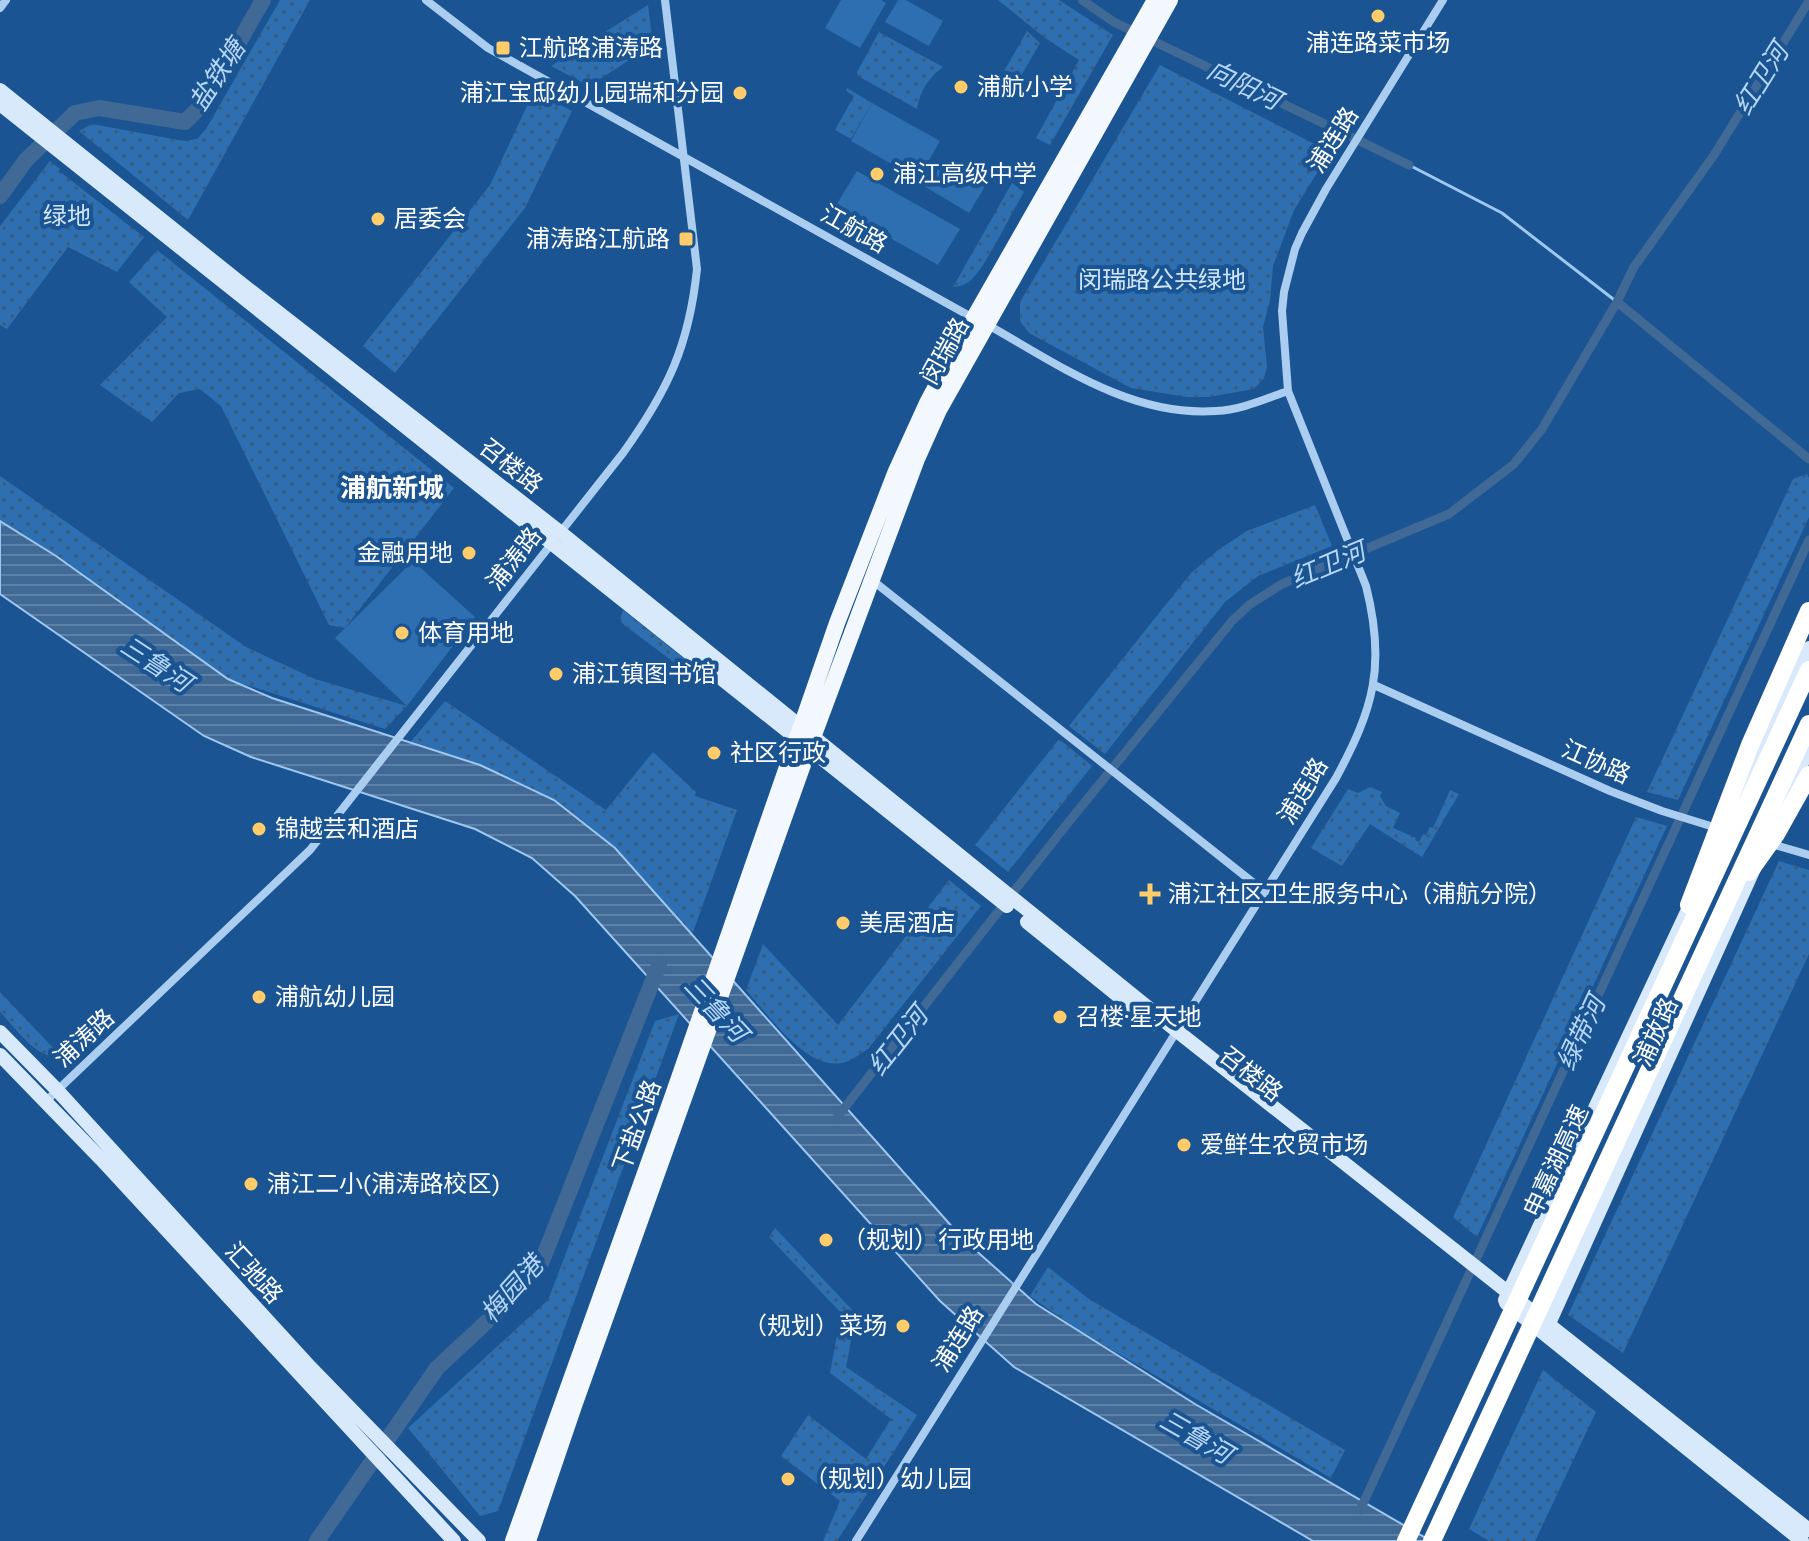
<svg xmlns="http://www.w3.org/2000/svg" width="1809" height="1541" viewBox="0 0 1809 1541" font-family="'Work Sans','Noto Sans SC',sans-serif">
<defs>
<pattern id="grass-dots" width="8" height="8" patternUnits="userSpaceOnUse" patternTransform="scale(2)"><rect width="8" height="8" fill="#2d6fb0"/><path d="M2 2h.1M6 6h.1" fill="none" stroke="#405a74" stroke-width="1.8" stroke-linecap="round"/></pattern>
<pattern id="water-rules" width="6" height="5" patternUnits="userSpaceOnUse" patternTransform="scale(2)"><rect width="6" height="5" fill="#406996"/><path d="M0 2.5h6" fill="none" stroke="#5d80a6"/></pattern>
</defs>
<rect width="100%" height="100%" fill="#1a5492"/>
<path fill="url(#grass-dots)" d="M280 0H310L188 220 79 131 92 124 184 141 197 139 206 129Z
M998 0H1059L1113 35 1050 145 1036 138 1079 60 1045 38Z
M648 5 653 45 589 86 551 66Z
M1027 31 1040 43 1014 88 999 80Z
M879 32 943 67C928 78 920 91 917 109L858 76 857 72Z
M1160 65 1330 152 1294 210 1273 266 1270 300 1263 327 1267 367 1264 378 1254 389 1209 397H1187L1131 388 1029 333 1020 321V302Z
M847 88 872 103 851 139 835 130 854 96 846 91Z
M534 91 572 111 525 208 395 373 363 346 490 185Z
M50 161 60 169 59 171 144 237 117 272 68 247 7 329 0 325V226Z
M1012 183 1024 192C1013 210 985 268 971 280 964 286 957 288 948 286L953 287Z
M157 250 454 488 345 628 329 625 221 406 200 389 179 393 152 422 100 385 167 317 129 282Z
M1807 474 1809 478V517L1678 800 1647 792 1793 479Z
M0 476 246 647 315 679 407 706 385 729 228 679 0 525Z
M1315 505 1332 546 1258 576 1225 602 1105 754 1069 726 1191 573 1218 550 1247 531Z
M623 610 691 664 679 666 624 625 620 620Z
M445 701 606 810 653 752 696 792 695 796 737 810 692 935 387 770Z
M1059 739 1092 766 1008 872 975 845Z
M1370 787 1382 792 1380 796 1386 806 1400 813 1393 828 1416 838 1415 840 1419 842 1423 834 1426 835 1430 827 1433 828 1450 790 1459 794 1422 857 1370 824 1342 866 1311 848 1348 789 1358 793Z
M1636 817 1667 826 1477 1237 1453 1217Z
M1779 861 1809 870V954L1623 1353 1568 1315Z
M949 880 981 906 868 1049C861 1053 853 1060 846 1062 808 1074 769 1015 746 990L763 944 838 1025Z
M0 992 62 1057C36 1060 17 1029 0 1012Z
M679 1014 498 1511 480 1516 408 1428 548 1300 655 1021Z
M775 1228 856 1314 846 1367 917 1415 837 1541H823L840 1501 781 1456 808 1415 866 1459 891 1419 830 1373 841 1313 769 1237Z
M1048 1267 1089 1299 1345 1450 1331 1478 1078 1330 1030 1296Z
M1543 1370 1596 1412 1535 1541H1489L1469 1529Z"/>
<path fill="#2d6fb0" d="M841 0H881L886 3 860 48 825 28Z
M898 0H906L943 21 929 46 885 22Z
M872 103 940 141 918 179 851 141Z
M933 166 967 185 973 176 987 183 969 213 922 185Z
M857 171 960 229 938 265 835 207Z
M413 561 475 617 407 706 335 638Z"/>
<path fill="url(#water-rules)" stroke="#9ec8f1" stroke-width="2" d="M0 521 56 556 228 679 272 698 480 765 554 800 615 848 963 1239 1036 1304 1195 1404 1431 1541H1313L1014 1367 940 1301 575 896 532 858 475 829 251 757 204 736 0 594Z"/>
<g fill="none" stroke-linecap="round" stroke-linejoin="round">
<path stroke="#9ec8f1" stroke-width="3" d="M1409 165 1502 213 1617 302"/>
<path stroke="#406996" stroke-width="9" d="M1082 0 1114 22 1409 165
M1617 302 1809 459
M838 1116 1063 829 1232 621 1249 605 1282 584 1449 514 1514 464 1542 429 1617 302 1634 267 1714 155 1809 1
M1360 1510 1809 540"/>
<path stroke="#406996" stroke-width="16" d="M0 196 26 160 75 113 99 108 185 122 205 102 263 0
M317 1541 437 1368 494 1315 542 1261 659 965"/>
<path stroke="#abcdef" stroke-width="8" d="M426 0 488 48 975 319
M0 8 6 0
M988 325C1059 365 1131 417 1216 411 1241 410 1265 399 1288 391
M872 580 1265 892
M1374 685 1610 791 1662 811 1717 828
M1768 843 1809 855
M45 1102 310 850 623 453C668 390 689 346 697 269L665 0
M856 1541 1336 778C1374 708 1386 665 1366 586L1288 391 1282 311 1284 292 1295 249 1302 233 1326 189 1443 0"/>
<path stroke="#d8e9fb" stroke-width="14" d="M0 90 238 281 560 532 1177 1031 1809 1530
M0 104 1007 906
M1779 812 1809 748
M1730 819 1809 648
M1027 922 1153 1024
M0 1032 57 1090 310 1367 479 1541
M0 1055 101 1159 454 1541
M1505 1300 1693 899
M1506 1303 1802 1541
M1546 1330 1756 864"/>
<path stroke="#f3f8ff" stroke-width="16" d="M513 1541 673 1095 837 623 896 471 927 403 951 358 1155 0
M528 1541 574 1406 809 748 917 459 939 410 1170 0"/>
<path stroke="#fff" stroke-width="18" d="M1749 872 1776 834 1809 775
M1689 905 1750 745 1809 611
M1406 1541 1809 670
M1432 1541 1809 724"/>
</g>
<g fill="#ffcc69" stroke="#1a5492" stroke-width="3">
<circle cx="1378" cy="16" r="8"/>
<rect x="495" y="40" width="16" height="16" rx="4"/>
<circle cx="961" cy="87" r="8"/>
<circle cx="740" cy="93" r="8"/>
<circle cx="877" cy="174" r="8"/>
<circle cx="378" cy="219" r="8"/>
<rect x="678" y="231" width="16" height="16" rx="4"/>
<circle cx="469" cy="553" r="8"/>
<circle cx="402" cy="633" r="8"/>
<circle cx="556" cy="674" r="8"/>
<circle cx="714" cy="753" r="8"/>
<circle cx="259" cy="829" r="8"/>
<path d="M1146 882h8v8h8v8h-8v8h-8v-8h-8v-8h8z"/>
<circle cx="843" cy="923" r="8"/>
<circle cx="259" cy="997" r="8"/>
<circle cx="1060" cy="1017" r="8"/>
<circle cx="1184" cy="1145" r="8"/>
<circle cx="251" cy="1184" r="8"/>
<circle cx="826" cy="1240" r="8"/>
<circle cx="903" cy="1326" r="8"/>
<circle cx="788" cy="1479" r="8"/>
</g>
<g text-anchor="middle" dominant-baseline="central" stroke-width="8" stroke-linejoin="round" paint-order="stroke">
<g font-size="24" fill="#fff" stroke="#1a5492" text-anchor="start">
<text x="1378" y="43" text-anchor="middle">浦连路菜市场</text>
<text x="519" y="48">江航路浦涛路</text>
<text x="977" y="87">浦航小学</text>
<text x="724" y="93" text-anchor="end">浦江宝邸幼儿园瑞和分园</text>
<text x="893" y="174">浦江高级中学</text>
<text x="394" y="219">居委会</text>
<text x="670" y="239" text-anchor="end">浦涛路江航路</text>
<text x="453" y="553" text-anchor="end">金融用地</text>
<text x="418" y="633">体育用地</text>
<text x="572" y="674">浦江镇图书馆</text>
<text x="730" y="753">社区行政</text>
<text x="275" y="829">锦越芸和酒店</text>
<text x="1168" y="894">浦江社区卫生服务中心（浦航分院）</text>
<text x="859" y="923">美居酒店</text>
<text x="275" y="997">浦航幼儿园</text>
<text x="1076" y="1017">召楼·星天地</text>
<text x="1200" y="1145">爱鲜生农贸市场</text>
<text x="267" y="1184">浦江二小(浦涛路校区)</text>
<text x="842" y="1240">（规划）行政用地</text>
<text x="887" y="1326" text-anchor="end">（规划）菜场</text>
<text x="804" y="1479">（规划）幼儿园</text>
</g>
<g font-size="24" fill="#fff" stroke="#1a5492">
<text transform="translate(1333 140) rotate(-58)">浦连路</text>
<text transform="translate(854 229) rotate(29)">江航路</text>
<text transform="translate(945 351) rotate(-61)">闵瑞路</text>
<text transform="translate(511 466) rotate(38)">召楼路</text>
<text transform="translate(514 559) rotate(-52)">浦涛路</text>
<text transform="translate(1596 762) rotate(24)">江协路</text>
<text transform="translate(1303 791) rotate(-59)">浦连路</text>
<text transform="translate(1656 1032) rotate(-66)">浦放路</text>
<text transform="translate(84 1038) rotate(-43)">浦涛路</text>
<text transform="translate(1251 1074) rotate(38)">召楼路</text>
<text transform="translate(637 1126) rotate(-70)">下盐公路</text>
<text transform="translate(1556 1161) rotate(-65)">申嘉湖高速</text>
<text transform="translate(254 1273) rotate(48)">汇驰路</text>
<text transform="translate(958 1339) rotate(-58)">浦连路</text>
</g>
<g font-size="24" fill="#d1e6fb" stroke="#1a5492">
<text x="67" y="216">绿地</text>
<text x="1162" y="280">闵瑞路公共绿地</text>
</g>
<g font-size="26" font-style="italic" fill="#b7d7f6" stroke="#1a5492">
<text transform="translate(217 75) rotate(-57)">盐铁塘</text>
<text transform="translate(1761 79) rotate(-58)">红卫河</text>
<text transform="translate(1244 85) rotate(26)">向阳河</text>
<text transform="translate(1328 565) rotate(-23)">红卫河</text>
<text transform="translate(156 664) rotate(33)">三鲁河</text>
<text transform="translate(716 1009) rotate(47)">三鲁河</text>
<text transform="translate(1581 1033) rotate(-65)">绿带河</text>
<text transform="translate(898 1041) rotate(-52)">红卫河</text>
<text transform="translate(512 1289) rotate(-48)">梅园港</text>
<text transform="translate(1196 1437) rotate(30)">三鲁河</text>
</g>
<g font-size="26" font-weight="bold" fill="#fff" stroke="#1a5492">
<text x="392" y="488">浦航新城</text>
</g>
</g>
</svg>
